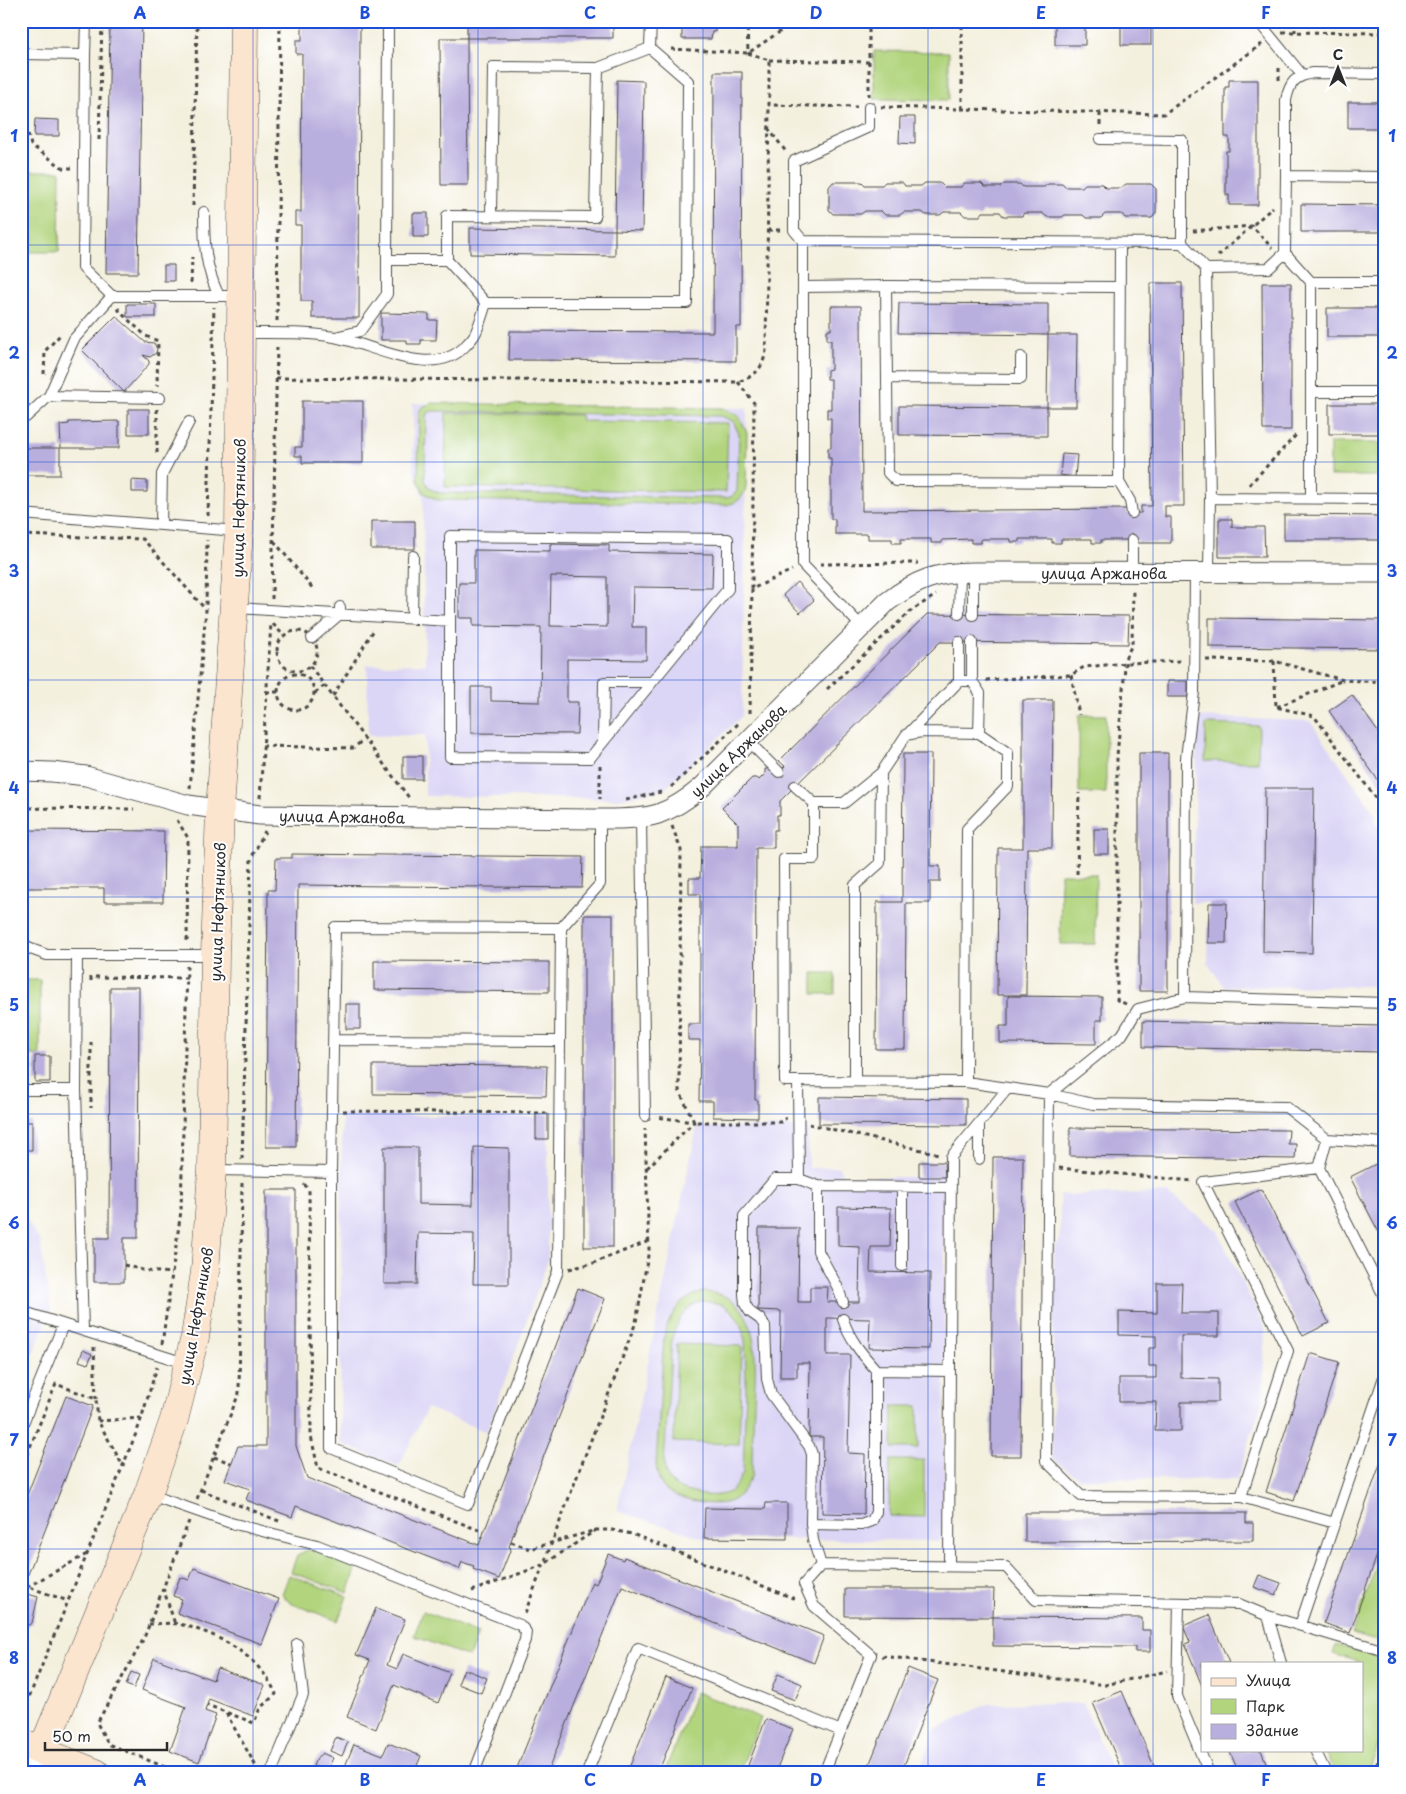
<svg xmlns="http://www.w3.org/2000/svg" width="1406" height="1794" viewBox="0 0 1406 1794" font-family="'Playpen Sans',sans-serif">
<rect width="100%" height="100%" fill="#fff"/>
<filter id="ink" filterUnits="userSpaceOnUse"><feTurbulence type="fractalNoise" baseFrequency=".02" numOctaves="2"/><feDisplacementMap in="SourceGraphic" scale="10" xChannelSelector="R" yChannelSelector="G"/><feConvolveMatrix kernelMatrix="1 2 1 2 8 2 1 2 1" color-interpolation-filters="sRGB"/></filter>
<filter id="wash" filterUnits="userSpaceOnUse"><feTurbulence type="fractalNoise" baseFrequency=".0096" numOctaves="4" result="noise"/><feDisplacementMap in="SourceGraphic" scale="20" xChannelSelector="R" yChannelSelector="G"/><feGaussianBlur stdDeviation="1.12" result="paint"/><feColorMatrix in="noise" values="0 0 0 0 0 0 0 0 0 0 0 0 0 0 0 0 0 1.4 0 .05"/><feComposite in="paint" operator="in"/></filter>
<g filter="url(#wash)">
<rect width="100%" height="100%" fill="#f4f0de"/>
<path fill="#dcd6f6" d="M413 403 747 408 742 716 665 789 618 799 425 796V735L368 736 367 665 425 664 423 496 413 469Z
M1198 717 1310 721 1376 815 1375 821 1385 835V939L1376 986 1224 987 1208 964 1209 903H1192Z
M536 1114H548V1260L487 1432 427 1408 399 1466 340 1443 342 1115 536 1117Z
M697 1127H808L809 1168 839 1167 845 1177H945L944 1541 704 1538 617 1511Z
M1167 1193 1217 1230 1265 1328 1263 1399 1237 1480 1078 1478 1052 1458 1054 1246 1060 1240V1195Z
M21 1211 40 1241 51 1310 21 1384Z
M1083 1703 1113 1773H918L935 1729 987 1704Z"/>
<path fill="#b1d47d" stroke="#6e8054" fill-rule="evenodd" d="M1301 21H1385V25L1301 24Z
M874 51 949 52V100L874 99Z
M22 171H60L59 252H21Z
M432 403 722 408 739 416 747 433 746 487C743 499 737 503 726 505L437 500 424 493 418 481 419 412 422 407ZM433 411 721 416 733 421 739 434 737 491 731 497 725 498 439 493 429 488 425 480 426 417 427 413Z
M446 413 581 415 582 421 728 423 726 492 445 487Z
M1330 443H1385V476H1330Z
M1079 715H1106V793H1079Z
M1206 724 1259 726 1258 762 1205 761Z
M1061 874H1096L1095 944H1060Z
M813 973H835V994H813Z
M21 980H40V1055H21Z
M702 1292C763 1292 756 1360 754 1403 753 1427 752 1451 752 1475 747 1484 742 1494 733 1500 717 1509 675 1501 663 1487 658 1480 657 1473 656 1465L664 1336C671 1313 678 1300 702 1292ZM703 1301 722 1304 732 1311 740 1323 745 1337 746 1387 743 1473C739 1480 736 1488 729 1492 715 1500 678 1493 669 1480 666 1475 665 1470 664 1464L672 1338C678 1320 684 1307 703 1301Z
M677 1344 742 1346 739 1444 674 1442Z
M893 1406H918V1448H892Z
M890 1460H924V1517L889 1516Z
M1385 1541V1643L1352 1634Z
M310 1549 357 1567 348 1593 291 1572 297 1555Z
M289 1575 347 1596 338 1621 290 1603 282 1594Z
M423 1611 478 1633 469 1657 414 1636Z
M1336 1645 1385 1659V1724L1369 1773H1335L1324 1750H1362V1663L1333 1654Z
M696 1692 761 1718 739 1773H664Z"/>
<g id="blocks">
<path fill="#b9afde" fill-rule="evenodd" d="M110 21H142L138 273H106Z
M302 21H360L359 318H312V301H301V225H295V212H301L302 54H296V40H302Z
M467 21H613V38H467Z
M682 21H715V32H712L711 39H682Z
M1055 21H1085V45H1055Z
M1121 21H1151V45H1121Z
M440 38H467L468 185H441Z
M714 72H742L741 327H736V361L509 360 510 331 713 332Z
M617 80 644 81 642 231 615 230Z
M1229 80H1258V205H1229V195H1226V151H1229V137H1225V87H1229Z
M1348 102H1385V128H1348Z
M900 117H915V144L899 143Z
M35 119 59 120V136H34Z
M833 182H862L865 185H882L885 182H902L905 186H921L925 183H940L944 187H961L964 183H981L985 187H1001L1004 184H1020L1023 187H1044L1048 184H1062L1065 187H1082L1085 184H1102L1106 188H1121L1126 184H1151L1156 189V213L1152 218H1125L1122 214H1105L1101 218H1086L1083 215H1065L1062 217H1047L1042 213H1024L1022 216H1003L1000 212H983L980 216H965L961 212H944L940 215H926L922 212H904L900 215H885L881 211H865L861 214H833L829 210V187Z
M1301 204 1385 205V232H1301Z
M413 213H428V237H413Z
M470 228 615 230V256L470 254Z
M164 265H174V281H164Z
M1150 283H1182L1184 506H1165V517H1171V543H1138V540H1101V543H1092V539H1061V543H1052V539H1019V542H1011V539H981V543H971V539L942 540V543H931V539H901V543H892V539H868V534H835V519H831V458H828V448H831V418H827V409H831V379H827V370L831 369V340H827V330H831V306H861L862 511 1127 509V513H1141V506H1152Z
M1262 283H1291V430H1263Z
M899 303 1048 304V335L898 333Z
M127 304H156V317H127Z
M1327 308H1385V337H1327Z
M381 313 429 314V320H437L436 340H421V344H407V340H381Z
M116 316 145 342 154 343 157 349 156 353 150 357 143 355 149 361V364L124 392 82 350Z
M1048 335H1077L1076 407H1047Z
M302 401H363V463H302V456H295V447H302Z
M1329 404H1385V434H1329Z
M899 406 1047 407V436L899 435Z
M128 409H149V434H128Z
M119 421V448H61L60 425 69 424V422Z
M21 448H60V475H21Z
M1062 454 1077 455 1075 477 1060 475Z
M132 480 147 481V492H132Z
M1284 515 1385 516V540H1284Z
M1219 519H1232V527H1264L1265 557H1219Z
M371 521H415V549H371Z
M550 544 609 545V552L713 554 712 588 633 587 632 627H646V660L567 659V702H578L577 734 471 733V687H491V701L540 702 541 627 473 626V618H459V583H474V550L550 551ZM551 576 607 577V627L550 626Z
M797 582 814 600 800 613 783 595Z
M927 614 1129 616 1128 644 940 642 780 801V815H777V830H774V848H756L755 1100H758V1118L713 1117V1101H699L700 1040H688V1024H700V894H689V878H700L701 846H738V824L722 808 752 778H757L759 780 765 774V769H770L775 775 785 766 779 761Z
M1209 618 1385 620V649L1209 647Z
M1167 681H1188V697H1167Z
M1352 695 1385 742V790L1329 711Z
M1023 700H1053L1052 848H1027L1026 995H997L998 848H1023Z
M1139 753H1168V991H1139Z
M903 754H931L930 866H940V882H930V903H906L905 1049H876L877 902H902Z
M403 756H422V779H403Z
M1265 788H1314L1312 953 1263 952Z
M1094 829H1109V854H1094Z
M25 830 164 831 163 902H104V888H25Z
M292 854 583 857 582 888 298 885 296 1147H266L268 890H275L276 858H292Z
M1209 903H1227L1226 943H1208Z
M584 915H613V1247H584Z
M374 961 549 962V992L374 990Z
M110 987H139L138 1238H124V1282H94V1238H109Z
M1008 996 1102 997V1020H1096V1044L1000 1043V1026H1008Z
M346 1004H360V1029H346Z
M1143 1021 1382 1026 1381 1052 1143 1047Z
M35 1056H50V1082H35Z
M373 1065 547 1066 546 1096 373 1094Z
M819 1097 966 1099V1125L819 1124Z
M536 1114H548V1139H536Z
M21 1122H32V1150H21Z
M1070 1128 1289 1130 1288 1144H1296L1295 1159 1070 1156Z
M384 1147H418V1204L473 1205 474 1147 509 1148V1284H473L474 1234 418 1233 417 1284H384Z
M993 1157H1023L1021 1456H991Z
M919 1162H944L945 1177H919Z
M1376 1164 1385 1180V1244L1350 1177Z
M1261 1189 1329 1323 1303 1336 1235 1202Z
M266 1190H296V1446L307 1478 479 1545 578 1288 605 1299 513 1535 509 1547 511 1548 499 1579 473 1569 474 1566 462 1562 459 1569 296 1506 292 1517 246 1500 250 1489 225 1480 238 1446H266Z
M838 1207 891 1208 890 1247H871L870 1272 930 1273 929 1349 869 1348 870 1319 827 1318V1355H850L848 1453 865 1454 864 1514 822 1513 823 1437H809L810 1363H797V1377H780L781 1311 758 1310 759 1228H799L798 1302H810V1287H828L827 1302H859L860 1247 838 1246Z
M1157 1283H1182L1181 1313H1219V1336H1181V1378L1218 1379V1402H1181V1431H1155L1156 1402H1119V1378H1156V1366H1149V1348H1156V1336L1119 1335V1312L1157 1313Z
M83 1350 92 1354 88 1364 79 1361Z
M1310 1353 1339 1362 1294 1501 1266 1492Z
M66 1396 93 1406 22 1590 25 1591 24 1593 38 1597 32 1623 21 1629V1510Z
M1385 1450V1532L1350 1633 1324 1623Z
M766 1503H787V1539L704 1538 705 1508 765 1509Z
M1025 1513H1246V1523H1253V1541L1025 1542Z
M608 1554 623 1560 624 1557 824 1636 814 1663 622 1586 547 1773H515L592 1582 596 1584Z
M194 1568 279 1599 262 1644 177 1613 182 1599 173 1596 180 1577 189 1580Z
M1259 1575 1281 1583 1276 1595 1254 1587Z
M845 1589H994L993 1617 845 1616Z
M376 1608 405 1619 387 1665 397 1669 403 1654 450 1673 438 1703 394 1685 376 1729 347 1717 370 1660 356 1655Z
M1209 1615 1229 1663H1202V1686L1185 1644 1190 1642 1183 1626Z
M993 1617 1142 1618V1630H1150V1652H1135V1647L993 1646Z
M154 1658 213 1680 217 1668 265 1685 253 1716 209 1699 205 1711 216 1715 199 1762 170 1751 186 1707 142 1690Z
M908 1668 938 1680 901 1773H866Z
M464 1669 487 1678 481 1693 458 1684Z
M131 1672 139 1675 134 1688 126 1685Z
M778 1674 802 1684 795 1700 771 1691Z
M666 1677 692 1688 658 1773H627Z
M1122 1691 1157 1773H1123L1093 1703Z
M766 1719 793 1729 775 1773H745Z
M336 1737 348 1742 342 1756 330 1751Z
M388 1743 421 1756 416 1768 429 1773H349V1771L344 1769 354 1744 383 1755Z
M1229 1750H1261L1270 1773H1239Z
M322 1753 333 1758 327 1771 313 1766 315 1761Z"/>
</g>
</g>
<g filter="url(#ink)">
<use href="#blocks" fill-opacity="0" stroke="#494946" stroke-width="1"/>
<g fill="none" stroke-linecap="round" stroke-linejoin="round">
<g stroke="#494946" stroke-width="12">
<path id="service" d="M388 21 387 260H447L486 303
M1258 21 1302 75
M21 54 85 55 86 21
M85 55 83 268 112 296H240
M598 68 650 48
M1286 176V100C1290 82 1295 76 1313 73L1385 74
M1385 177 1286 176 1285 253 1311 282H1385
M204 212C204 244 205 267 219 296
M803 241 794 230V161L869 127V107
M1182 243 1206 269
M447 260V216L595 217 598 68 493 67 491 216
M1311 282V499
M886 286 1118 287
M803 287 886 286 888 473 896 481 1119 482 1120 243
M242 333C272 333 305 332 334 337 373 344 435 382 467 344 470 341 474 337 476 332 480 323 483 313 486 303H687L688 81 650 48 651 21
M335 337 360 331 387 294V260
M887 378 1021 379V357
M1311 392H1385
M49 396 160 398
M21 417H26L49 396 74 339 112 296
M1119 482 1130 501 1132 513
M1210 498 1206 269 1269 268 1285 253
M21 514 238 531
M161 525 162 474 189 422
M1132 572V540
M1209 572 1210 498 1385 499
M236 608 450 621V757L590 758 728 589V539L450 536V621
M959 614 960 572
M973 615V572
M412 619 413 556
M862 627 803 565V241L1182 243V140L1100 139
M312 638 340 614V607
M959 681V642
M972 681V642
M907 735 959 681H972L980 693 979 733
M603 742 604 682H652
M749 742 779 772
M795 786 814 803
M641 817 645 1116
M21 940 28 948 47 955H215
M77 955 76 1090 83 1330
M1185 997 1186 758 1194 692 1195 572
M333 1040 560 1041 561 928
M855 1080V885L880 863 881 773
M798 1081 966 1082 967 829 1008 786V753L979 733 921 732 906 735 881 773 844 803H814V859H784L785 1081H798L799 1179H775L744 1216V1294L745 1304 750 1312 760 1319 765 1326 767 1379 771 1394 809 1446 812 1454 811 1524 861 1525 872 1521 876 1512V1370
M966 1082 1049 1094 1122 1035 1138 1009 1185 997 1385 1003
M21 1090H76
M1327 1139 1286 1107 1093 1104 1049 1094 1046 1461 1081 1496 1241 1497 1335 1523
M1385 1143 1327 1139 1319 1168 1385 1298
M979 1159V1123
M213 1170 331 1172 335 927 561 928 600 884V819
M331 1172V1448L468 1504 558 1271 560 1041
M799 1179 818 1186
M902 1187V1266
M843 1302 837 1286 818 1251V1186L951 1187
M21 1311 188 1364
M843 1319C849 1339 862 1354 876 1370L950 1371
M21 1428 63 1325
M148 1494 231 1523 317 1545 520 1625 526 1632 525 1640 474 1773
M1241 1497 1288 1351 1203 1182 1319 1168
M811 1524 813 1540 821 1565
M949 1566 951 1157 1008 1088
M1179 1603 1177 1696 1209 1773
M1268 1616 1281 1663
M1300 1625 1385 1374
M1315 1750 1326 1773
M271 1773 303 1695 297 1644
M587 1773 638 1648 841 1731
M824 1773 871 1655 814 1606 804 1584 821 1565 1006 1567 1036 1600 1239 1604 1268 1616 1385 1651"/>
</g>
<g stroke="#494946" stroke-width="21">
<path id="minor" d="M21 771 52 772 86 776 188 805 260 815 592 819C611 819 640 820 658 814 675 808 689 798 702 787L887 602C916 580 937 572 973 572L1385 573"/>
</g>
<g stroke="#494946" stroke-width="26">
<path id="tertiary" d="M33 1773 42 1751"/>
</g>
<g stroke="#494946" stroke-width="29">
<path id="secondary" d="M21 1743 96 1773
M42 1751 148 1494 174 1420 195 1337 205 1272 212 1170 215 955 220 810 239 531 244 21"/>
</g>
<path stroke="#494946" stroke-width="3" stroke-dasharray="4 4" stroke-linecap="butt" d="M747 21 748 53 769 60V105L857 107
M869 21V96
M951 21 962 22
M1295 21V32
M1282 32 1385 33
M671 49 748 53 796 21
M769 60 869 62
M1279 80V66
M881 107 1164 114 1262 44
M962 109V21
M21 111 31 145 63 168H72
M1100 113V128
M768 128 787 153
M99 140 102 21
M193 206 197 21
M768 230H782
M1193 231 1252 226 1272 248
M1218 256 1273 207
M191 283 192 257
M118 308 120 312 146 336 158 341 157 386
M277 321 280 21
M44 374 45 351 61 334
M276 378 738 382C756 375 762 370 766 351L769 105
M738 382 754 403 752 589 792 570
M157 409V456
M1249 485 1298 433
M208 516 214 307
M21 535 143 539 206 610
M274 541 314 590
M820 564 918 563
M272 599 277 345
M273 624 284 636
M277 651a20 20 0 1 1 40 0a20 20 0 1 1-40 0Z
M1206 660 1274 661 1343 680 1385 682
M1274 661 1276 707 1314 716 1385 810
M310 666 410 799
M278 692a18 18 0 1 1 36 0a18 18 0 1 1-36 0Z
M1071 675 1079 715
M986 680 1071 675 1084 667 1126 663 1182 661
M827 689 912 610 936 595
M266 692H278
M315 693 325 685
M333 696 375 628
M1277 707 1343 680
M750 713 752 589
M262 746 353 748 365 739
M600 765V799
M671 787 739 723
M190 788 206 610 207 540
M260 798 271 623
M626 800 661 792
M21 808 134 809
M177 820 188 838 187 943
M672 826 681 850 679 1090 694 1122H781L786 1118
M1077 874 1079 793
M91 981V977L187 978
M1383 991 1385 984
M1126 1004 1117 1000V756L1126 656 1132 645 1133 588
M91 1042V1108
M343 1111 546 1113
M809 1124 939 1154
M242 1159 251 859 265 831
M647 1168 694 1122 656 1117
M1059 1168 1192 1181
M304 1184 309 1190 311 1436 318 1468 484 1532
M124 1265 146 1271 172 1273
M569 1269 594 1263 649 1241
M162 1344 181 1211 187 966
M94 1347 96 1399
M98 1421 141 1418
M214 1457 231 1463
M21 1469 56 1384 96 1399 98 1421 123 1466
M201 1490 279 1521
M197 1499 239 1393 242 1183
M511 1542 530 1549 596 1530H612L632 1534 798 1600
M23 1585 68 1601
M27 1587 87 1554
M163 1588 175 1624
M472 1591 543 1565 596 1530
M525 1613 636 1322 649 1250 645 1129
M149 1624C160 1624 173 1622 183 1625 221 1635 260 1657 276 1694L260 1708 254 1723 207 1705
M882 1656 1105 1685 1167 1671
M21 1693 29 1695
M21 1699 30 1695 139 1426 157 1367
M226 1713 258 1770
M1377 1764 1381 1773
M180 1773 108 1744 97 1723 144 1638 189 1521
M1374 1773 1385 1739"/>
<use href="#service" stroke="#fff" stroke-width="10"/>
<use href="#minor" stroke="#fff" stroke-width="19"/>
<use href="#tertiary" stroke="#fff" stroke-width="24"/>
<use href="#secondary" stroke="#fce5cf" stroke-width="28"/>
</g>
</g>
<path fill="none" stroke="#1d4ed8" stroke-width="1" stroke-opacity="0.55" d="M253 21V1773M478 21V1773M703 21V1773M928 21V1773M1153 21V1773M21 245H1385M21 462H1385M21 680H1385M21 897H1385M21 1114H1385M21 1332H1385M21 1549H1385"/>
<g text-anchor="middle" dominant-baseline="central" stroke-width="4" stroke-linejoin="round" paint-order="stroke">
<g font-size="15" fill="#2b2b2b" stroke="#fff">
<text transform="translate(238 508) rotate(-89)">улица Нефтяников</text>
<text x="1104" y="572">улица Аржанова</text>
<text transform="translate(738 750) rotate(-44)">улица Аржанова</text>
<text transform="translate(342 816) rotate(1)">улица Аржанова</text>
<text transform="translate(217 912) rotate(-88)">улица Нефтяников</text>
<text transform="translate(195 1316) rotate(-80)">улица Нефтяников</text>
</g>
</g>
<rect width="1406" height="1794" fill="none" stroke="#fff" stroke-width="55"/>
<rect x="1201" y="1662" width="162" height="90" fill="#ffffff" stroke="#aaaaaa"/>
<rect x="1211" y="1678" width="25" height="8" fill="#fce5cf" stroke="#aaaaaa"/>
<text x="1246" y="1686" font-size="15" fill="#2b2b2b">Улица</text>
<rect x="1211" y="1699" width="25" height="15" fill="#b1d47d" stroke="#aaaaaa"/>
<text x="1246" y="1712" font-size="15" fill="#2b2b2b">Парк</text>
<rect x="1211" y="1724" width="25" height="15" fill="#b9afde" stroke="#aaaaaa"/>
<text x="1246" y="1736" font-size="15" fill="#2b2b2b">Здание</text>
<g transform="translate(1338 68)" stroke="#ffffff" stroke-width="4" paint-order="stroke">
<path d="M0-4L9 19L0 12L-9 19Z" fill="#2b2b2b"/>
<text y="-8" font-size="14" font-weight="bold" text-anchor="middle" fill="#2b2b2b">С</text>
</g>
<path d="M45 1742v8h122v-8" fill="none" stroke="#2b2b2b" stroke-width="2.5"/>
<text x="52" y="1742" font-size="15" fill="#2b2b2b" stroke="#ffffff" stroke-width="4" paint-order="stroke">50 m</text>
<rect x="28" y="28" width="1350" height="1738" fill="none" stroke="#1d4ed8" stroke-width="2"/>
<g font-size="16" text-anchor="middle" font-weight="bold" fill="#1d4ed8">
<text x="140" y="19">A</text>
<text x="365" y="19">B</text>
<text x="590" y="19">C</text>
<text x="816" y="19">D</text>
<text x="1041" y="19">E</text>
<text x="1266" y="19">F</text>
<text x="14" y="142">1</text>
<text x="1392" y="142">1</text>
<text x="14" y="359">2</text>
<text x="1392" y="359">2</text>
<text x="14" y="577">3</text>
<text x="1392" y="577">3</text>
<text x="14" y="794">4</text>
<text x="1392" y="794">4</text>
<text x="14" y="1011">5</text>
<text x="1392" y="1011">5</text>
<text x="14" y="1229">6</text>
<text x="1392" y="1229">6</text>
<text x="14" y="1446">7</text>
<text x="1392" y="1446">7</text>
<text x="14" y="1664">8</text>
<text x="1392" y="1664">8</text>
<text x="140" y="1786">A</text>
<text x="365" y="1786">B</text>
<text x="590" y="1786">C</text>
<text x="816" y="1786">D</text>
<text x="1041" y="1786">E</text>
<text x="1266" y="1786">F</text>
</g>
</svg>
